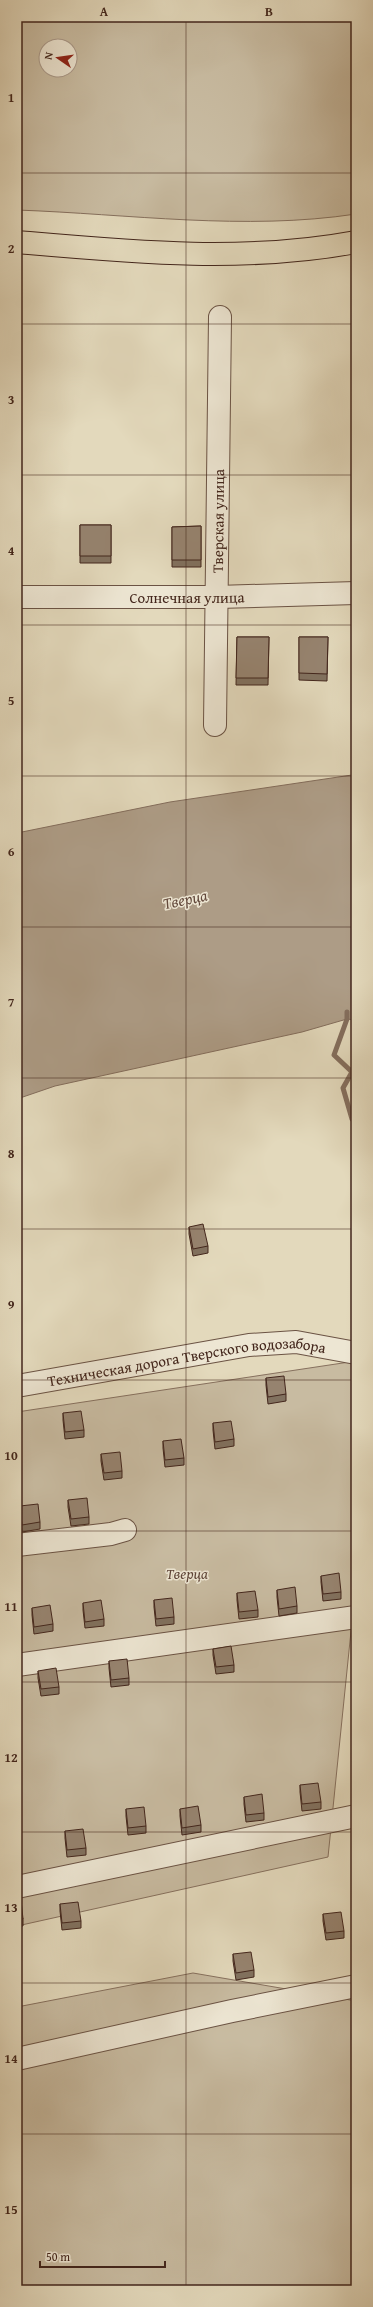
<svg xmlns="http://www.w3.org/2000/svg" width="373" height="2307" viewBox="0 0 373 2307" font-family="'Gentium Book Plus',serif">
<rect width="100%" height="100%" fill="#e3d9bc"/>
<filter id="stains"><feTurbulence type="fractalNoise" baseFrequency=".005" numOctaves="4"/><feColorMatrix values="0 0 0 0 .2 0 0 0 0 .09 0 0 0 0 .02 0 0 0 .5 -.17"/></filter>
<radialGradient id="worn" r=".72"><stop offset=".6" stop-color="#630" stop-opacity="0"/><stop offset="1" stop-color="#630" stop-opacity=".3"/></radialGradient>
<path fill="#c8bba1" stroke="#86705e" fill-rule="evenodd" d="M17 17H356V214C245 231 129 214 17 210ZM46 46H70V70H46Z
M356 1361V1582L328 1857 17 1926V1412Z
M193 1973 356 2001V2290H17V2007Z"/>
<path fill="#ad9c86" stroke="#836d5c" d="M352 775 356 776V1020L347 1019 302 1032 55 1086 17 1099V833L170 802Z"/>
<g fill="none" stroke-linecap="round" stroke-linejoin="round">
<path stroke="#836d5c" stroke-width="5" d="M347 1012V1019L334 1055 352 1072 343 1088 352 1119"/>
<g stroke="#6b5344" stroke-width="24">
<g id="minor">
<path id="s1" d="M17 597H217L356 593"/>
<path id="s2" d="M215 725 220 317"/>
<path id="s3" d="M17 1386 249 1345 296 1342 356 1353"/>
<path d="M17 1545 111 1534 125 1530"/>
<path d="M17 1665 356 1617"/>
<path d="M17 1887 356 1816"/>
<path d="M17 2059 232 2011 356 1986"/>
</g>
</g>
<g stroke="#43261c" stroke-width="24">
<path id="major" d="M17 242C131 252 243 263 356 242"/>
</g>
<use href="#minor" stroke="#ede6d3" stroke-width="22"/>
<use href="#major" stroke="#e3d9bc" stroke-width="22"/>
</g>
<path fill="#81715f" stroke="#43261c" d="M80 525H111V563H80Z
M201 526V567H172V527Z
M237 637H269L268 685H236Z
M299 637H328L327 681 299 680Z
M189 1227 208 1246V1253L193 1256 189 1234Z
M266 1378 286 1394V1401L268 1404 266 1385Z
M63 1413 84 1430V1437L65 1439 63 1420Z
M213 1423 234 1439V1446L215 1449 213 1430Z
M163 1441 184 1458V1465L165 1467 163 1448Z
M101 1454 122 1471V1478L104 1480 101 1461Z
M68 1500 89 1517V1524L71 1526 68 1507Z
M20 1506 40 1522V1529L22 1532 20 1513Z
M321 1576 341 1592V1599L323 1601 321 1582Z
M277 1590 297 1606V1613L279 1616 277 1597Z
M237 1593 258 1610V1617L239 1619 237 1600Z
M154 1600 174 1617V1624L156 1626 154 1607Z
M83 1603 104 1619V1626L85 1628 83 1610Z
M32 1608 53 1624V1631L34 1634 32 1615Z
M355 1628H356V1644L355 1635Z
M213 1649 234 1665V1672L216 1674 213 1655Z
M109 1661 129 1678V1685L111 1687 109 1668Z
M38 1671 59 1687V1694L41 1696 38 1678Z
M352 1715H356V1741H354L352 1722Z
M300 1785 321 1802V1809L302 1811 300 1792Z
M244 1797 264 1813V1820L246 1822 244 1804Z
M126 1809 146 1826V1833L128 1835 126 1816Z
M180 1809 201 1825V1832L182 1835 180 1816Z
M65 1831 86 1848V1855L67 1857 65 1838Z
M17 1900 23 1919V1926H17Z
M60 1904 81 1921V1928L62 1930 60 1911Z
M323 1914 344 1931V1938L326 1940 323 1921Z
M233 1954 254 1970V1977L236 1980 233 1961Z"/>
<path fill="#96836f" stroke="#43261c" d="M80 525H111V556H80Z
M201 526V560H172V527Z
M237 637H269L268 678H236Z
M299 637H328L327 674 299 673Z
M203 1224 208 1246 193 1249 189 1227Z
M284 1376 286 1394 268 1397 266 1378Z
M81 1411 84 1430 65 1432 63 1413Z
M231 1421 234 1439 215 1442 213 1423Z
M181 1439 184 1458 165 1460 163 1441Z
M120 1452 122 1471 104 1473 101 1454Z
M87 1498 89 1517 71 1519 68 1500Z
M38 1504 40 1522 22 1525 20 1506Z
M339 1573 341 1592 323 1594 321 1576Z
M295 1587 297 1606 279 1609 277 1590Z
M255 1591 258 1610 239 1612 237 1593Z
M172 1598 174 1617 156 1619 154 1600Z
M101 1600 104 1619 85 1622 83 1603Z
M50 1605 53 1624 34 1627 32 1608Z
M355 1628H356V1637Z
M231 1646 234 1665 216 1667 213 1649Z
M127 1659 129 1678 111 1680 109 1661Z
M56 1668 59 1687 41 1689 38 1671Z
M352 1715H356V1734H354Z
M318 1783 321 1802 302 1804 300 1785Z
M262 1794 264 1813 246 1815 244 1797Z
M198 1806 201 1825 182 1828 180 1809Z
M144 1807 146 1826 128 1828 126 1809Z
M83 1829 86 1848 67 1850 65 1831Z
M17 1900H21L23 1919H17Z
M78 1902 81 1921 62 1923 60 1904Z
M341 1912 344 1931 326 1933 323 1914Z
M251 1952 254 1970 236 1973 233 1954Z"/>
<path fill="none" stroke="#43261c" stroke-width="1" stroke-opacity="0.55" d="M186 17V2290M17 173H356M17 324H356M17 475H356M17 625H356M17 776H356M17 927H356M17 1078H356M17 1229H356M17 1380H356M17 1531H356M17 1682H356M17 1832H356M17 1983H356M17 2134H356"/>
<g text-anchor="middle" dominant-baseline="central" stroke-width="3" stroke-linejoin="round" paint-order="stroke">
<g font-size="15" fill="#43261c" stroke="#ede6d3">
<text stroke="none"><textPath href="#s2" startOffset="204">Тверская улица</textPath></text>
<text stroke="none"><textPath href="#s1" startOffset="170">Солнечная улица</textPath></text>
<text stroke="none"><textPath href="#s3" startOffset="172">Техническая дорога Тверского водозабора</textPath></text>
</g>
<g font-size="15" font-style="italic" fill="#5e4437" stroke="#ede6d3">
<text x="187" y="1573">Тверца</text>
</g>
<g font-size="16" font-style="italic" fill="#63493c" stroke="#ede6d3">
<text transform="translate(185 899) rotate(-12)">Тверца</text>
</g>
</g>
<rect width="373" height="2307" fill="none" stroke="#e3d9bc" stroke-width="44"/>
<g transform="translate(58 58) rotate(283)"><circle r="19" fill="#ede6d3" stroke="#a9998a"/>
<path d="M0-3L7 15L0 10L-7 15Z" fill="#8f2418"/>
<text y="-6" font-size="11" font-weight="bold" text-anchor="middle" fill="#43261c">N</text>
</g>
<path d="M40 2261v6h125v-6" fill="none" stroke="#43261c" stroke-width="2"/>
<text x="46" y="2261" font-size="12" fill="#43261c" stroke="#ede6d3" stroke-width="3" paint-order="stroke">50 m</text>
<rect x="22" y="22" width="329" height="2263" fill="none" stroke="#43261c" stroke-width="1.5"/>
<g font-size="13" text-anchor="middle" font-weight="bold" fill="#43261c">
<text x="104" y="16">A</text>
<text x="269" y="16">B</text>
<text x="11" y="102">1</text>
<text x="11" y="253">2</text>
<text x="11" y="404">3</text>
<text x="11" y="555">4</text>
<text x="11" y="705">5</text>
<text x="11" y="856">6</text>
<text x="11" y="1007">7</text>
<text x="11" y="1158">8</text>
<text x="11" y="1309">9</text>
<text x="11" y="1460">10</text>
<text x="11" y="1611">11</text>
<text x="11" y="1762">12</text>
<text x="11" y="1912">13</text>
<text x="11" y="2063">14</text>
<text x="11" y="2214">15</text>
</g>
<rect width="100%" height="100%" filter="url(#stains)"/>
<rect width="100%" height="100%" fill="url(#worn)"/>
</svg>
